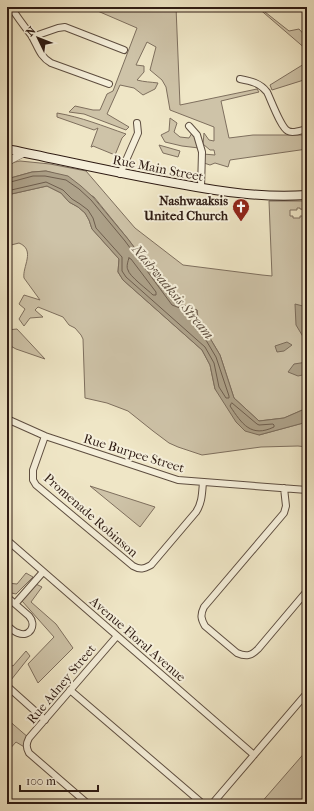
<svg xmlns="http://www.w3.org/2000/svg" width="314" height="811" viewBox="0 0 314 811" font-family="'IM FELL French Canon',serif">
<rect width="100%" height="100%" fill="#efe6c6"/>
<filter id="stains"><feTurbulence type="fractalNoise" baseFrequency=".005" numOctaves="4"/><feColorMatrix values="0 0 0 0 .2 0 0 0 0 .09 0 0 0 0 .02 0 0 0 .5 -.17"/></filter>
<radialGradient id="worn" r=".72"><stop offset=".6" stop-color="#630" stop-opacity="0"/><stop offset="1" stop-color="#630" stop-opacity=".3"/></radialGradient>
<path fill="#cec3a8" stroke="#7e6f5e" d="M93 7H176L180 105 257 89 259 92 221 101 229 138 253 135H307V149L230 160 228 167 215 163 210 165 204 163 203 154 215 155 214 150H210L203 144 204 133 209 140 214 141V127L170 110 166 87 162 80 150 70 156 47 147 42 136 65 144 66V72L137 80C144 82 151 82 158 83L155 89 143 95 134 88 120 85 107 114 129 127 126 130 84 114 69 112 75 106 93 110H100L107 94 113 91 137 28 93 9Z
M257 7H261L260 8 289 31 299 29 307 38V50Z
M307 53V79L272 90 270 85 304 64Z
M57 113C81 117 103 126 126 134L122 138 115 155 93 146 92 147H91L98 128 94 130 57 117Z
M170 118 177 123 174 132 180 137 189 138 192 133 196 137 199 148 182 146 165 142 161 135 169 131Z
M159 145 180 151 178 157 163 153Z
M20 161 50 164 86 171 135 228 183 265 262 275 272 276 269 201H307V210L300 209V208H297V210H290V216H293V218H300V216H306L307 214V408L284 418 259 421 234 398 220 355 198 318 197 310 175 302 128 239 94 197 56 174 46 171 32 172 7 179C7 168 7 163 20 161Z
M47 186 61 193 69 202 78 207 85 213 89 220 92 229 119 259 118 272 123 280 202 350 210 365 215 389 259 435 307 422V447L298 446 261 447 202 455 178 447 169 443 153 431 128 411 107 403 85 398 83 339 81 335 75 328 69 325 63 317 38 307 35 310 43 317 30 318 24 326 19 319 25 309 19 304 24 295 40 300 24 278C22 267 36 250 19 243L7 246V195Z
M17 329 45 359 16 349 7 344V330Z
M90 486 155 507 140 527Z
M26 573 33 577 16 594 7 592V583L17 584Z
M36 584 42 587 31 602 56 624 73 648 38 683 28 664 54 637 22 601Z
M26 651 30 656 11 680 7 677V663L13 666Z
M7 719 29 738 26 748 16 742 7 752Z
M307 750V804H260Z"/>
<path fill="#ada189" stroke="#7a6b5a" d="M46 171 68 176 81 186 93 197 128 239 175 302 197 310 198 318 220 355 234 398 259 421 284 418 307 408V422L259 435 245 431 236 422 215 389 210 365 202 350 123 280 118 272 119 259 92 229 89 220 85 213 78 207 69 202 61 193 47 186 7 195V179L32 172Z
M295 304 307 307V341L305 340 296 325Z
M287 342 292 345 284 351 277 352 275 346Z
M307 362V374L298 376 288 372 294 364Z"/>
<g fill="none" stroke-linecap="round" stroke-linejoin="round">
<path stroke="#6e5e4e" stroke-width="1" d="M7 183 33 176H45L66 180 79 189 91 200 125 241 172 305 193 313 194 320 216 357 229 396V398H226L219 387 214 363 205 347 126 277 122 271V257L96 228 93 218 88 210 80 204 72 199 63 190 46 182 7 191
M129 258 131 259 156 292V295H153C148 290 129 276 128 270 126 267 128 261 129 258Z
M232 403 257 424 259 425 273 424 274 425V427C251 438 242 424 230 406L231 404Z"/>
<g stroke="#5e4e40" stroke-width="8">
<path id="minor" d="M11 7C17 17 24 26 31 35 38 46 39 56 51 63L109 84
M32 37 58 28 65 27 124 50
M240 79C251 81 260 83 267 92 271 100 281 128 288 131 293 134 302 130 307 129
M189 126 197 135 202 152 201 188
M120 174 138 133 137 123
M7 419 45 436 178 480 307 490
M45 436 33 470V480L36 485 133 566C140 570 144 569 151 565L196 512C202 503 202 494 203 482
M284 488 286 506 284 513 204 607C200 615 201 619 205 626L237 653C246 657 251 656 258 649L307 591
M7 540 254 755
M7 597 29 616C37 625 30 638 18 633 14 632 10 628 7 625
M15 604 43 572
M7 686 45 720
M70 690 203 804
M88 804 29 753C26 747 26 744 29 738L117 636
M212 804 307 693"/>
</g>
<g stroke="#5e4e40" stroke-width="8">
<path id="tertiary" d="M7 163 12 159 24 153"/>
</g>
<g stroke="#2e1b13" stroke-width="10">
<path id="secondary" d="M7 149C65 161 122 174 180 184 222 192 264 198 307 195"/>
</g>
<use href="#minor" stroke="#f5efda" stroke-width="6"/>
<use href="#tertiary" stroke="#f5efda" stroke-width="7"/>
<use href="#secondary" stroke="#f5efda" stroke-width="8"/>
</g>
<defs>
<g id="church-pin" transform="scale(0.9)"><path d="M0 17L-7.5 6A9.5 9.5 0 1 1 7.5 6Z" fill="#8f2418" stroke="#f5efda"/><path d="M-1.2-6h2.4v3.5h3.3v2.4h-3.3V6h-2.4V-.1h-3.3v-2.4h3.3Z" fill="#fff"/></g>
</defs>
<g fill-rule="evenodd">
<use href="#church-pin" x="241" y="207"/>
</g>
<g text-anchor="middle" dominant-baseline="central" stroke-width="4" stroke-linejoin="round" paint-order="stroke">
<g font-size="13" fill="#2e1b13" stroke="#f5efda">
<text transform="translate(158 168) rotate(11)">Rue Main Street</text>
<text transform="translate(134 453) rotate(17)">Rue Burpee Street</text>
<text transform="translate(91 515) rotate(41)">Promenade Robinson</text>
<text transform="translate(138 639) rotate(41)">Avenue Floral Avenue</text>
<text transform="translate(61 684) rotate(-50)">Rue Adney Street</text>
</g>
<g font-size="13" font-weight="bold" fill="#2e1b13" stroke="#f5efda" text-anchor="end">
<text x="228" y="200">Nashwaaksis<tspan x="228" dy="15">United Church</tspan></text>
</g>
<g font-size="14" font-style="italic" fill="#615142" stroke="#f5efda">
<text transform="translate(173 292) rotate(50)">Nashwaaksis Stream</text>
</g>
</g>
<rect width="314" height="811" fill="none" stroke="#efe6c6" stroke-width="24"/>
<rect x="8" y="8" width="298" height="795" fill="none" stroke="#2e1b13" stroke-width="2"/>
<rect x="12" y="12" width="290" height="787" fill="none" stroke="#2e1b13"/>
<g transform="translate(38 38) rotate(313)" stroke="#f5efda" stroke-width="3" paint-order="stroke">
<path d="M0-3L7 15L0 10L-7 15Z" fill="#2e1b13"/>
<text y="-6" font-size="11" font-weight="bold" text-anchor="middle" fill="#2e1b13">N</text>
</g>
<path d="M20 785v6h78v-6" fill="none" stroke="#2e1b13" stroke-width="2"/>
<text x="26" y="785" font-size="12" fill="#2e1b13" stroke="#f5efda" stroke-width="3" paint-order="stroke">100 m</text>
<rect width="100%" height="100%" filter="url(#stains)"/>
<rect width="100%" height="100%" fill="url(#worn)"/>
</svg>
